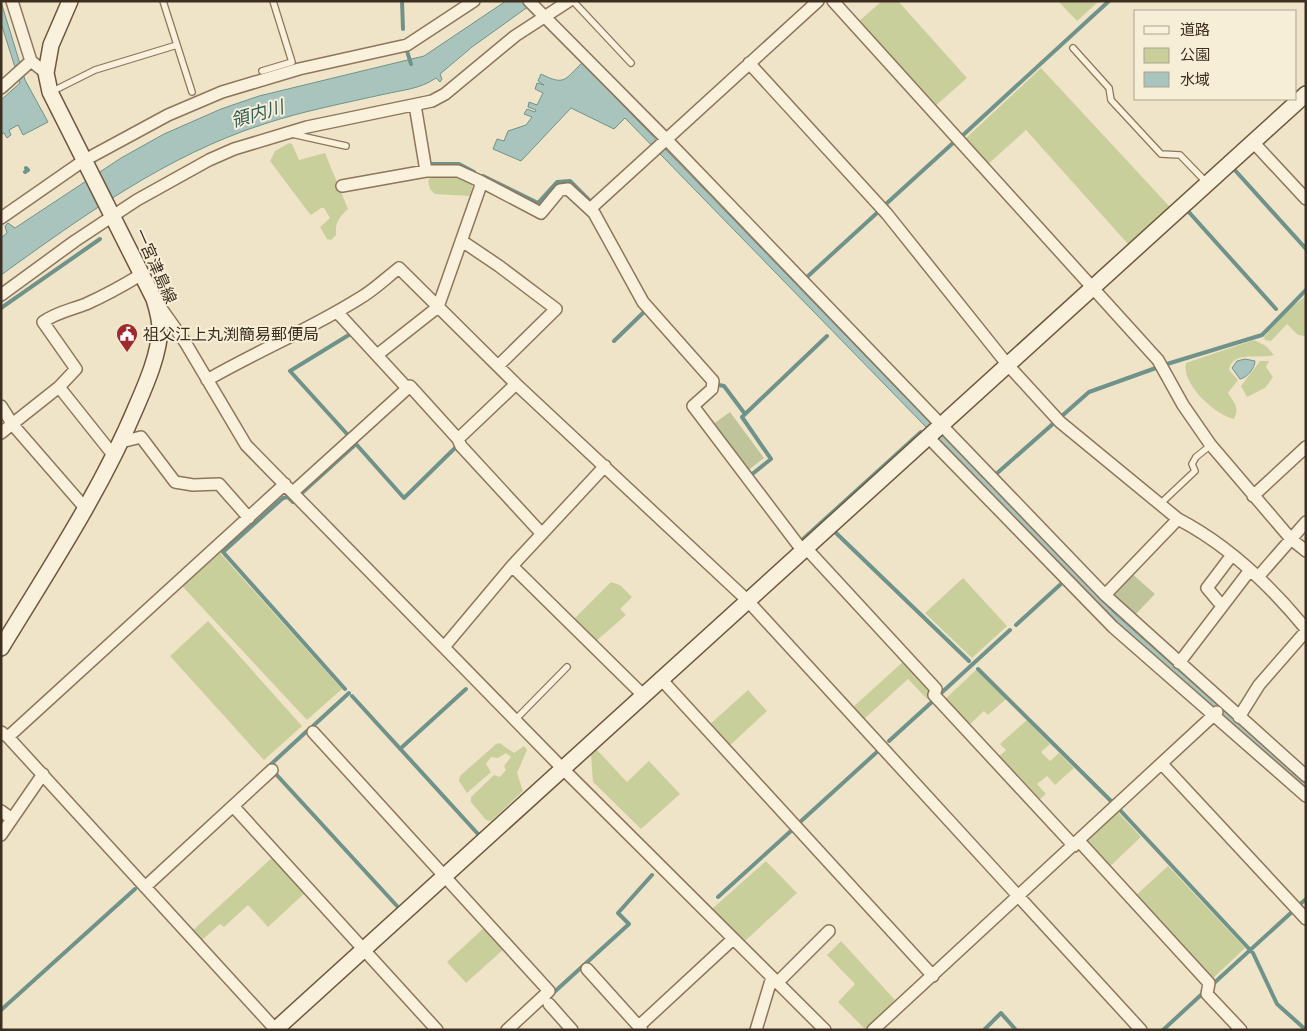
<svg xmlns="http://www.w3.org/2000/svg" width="1307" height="1031" viewBox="0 0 1307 1031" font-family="'Noto Serif','Noto Sans JP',serif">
<rect width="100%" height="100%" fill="#f0e4c8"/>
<path fill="#c9cf9b" d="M882 1H898L967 78 934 107 858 22Z
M1058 1H1099L1077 21Z
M1041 68 1170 207 1128 244 1026 130 987 165 964 140Z
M289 143 292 144 299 160 325 153 348 209C339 217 335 223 336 235L331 240 327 239 320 227 330 218 324 208H321L311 215 309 213 270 161 275 151Z
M456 175 473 183 470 196 435 194 430 189 428 180 433 176Z
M1306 296V333L1304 336 1298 335 1287 324 1271 341 1265 340 1264 337 1290 308Z
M1254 340 1266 346 1274 355C1260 360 1233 349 1229 370L1238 380 1228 393C1234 403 1240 407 1234 419 1215 415 1181 384 1186 363Z
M1260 361H1269L1266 367 1273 377 1265 388 1247 397 1241 386Z
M219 552 342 689 307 720 182 586Z
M963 578 1007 626 972 658 925 613Z
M611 582 620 585 632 597 620 609 626 615 595 642 573 620Z
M208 621 302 726 264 760 170 656Z
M905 660 933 693 927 699 908 679 863 720 852 708Z
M976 670 1006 699 988 715 984 711 967 727 943 701Z
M748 690 767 711 727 748 708 726Z
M1027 720 1050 744 1041 752 1050 761 1059 753 1074 768 1055 785 1047 776 1037 784 1046 794 1036 803 996 759 1006 750 1000 744Z
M500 743 514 753 524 746 527 750 517 773 523 791 491 821 486 820 471 802V797L494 775 500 777 506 770 504 766 511 757 506 753 498 758 491 757 486 764 491 772 467 793 459 781 460 776 496 744Z
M596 749 627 782 649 761 680 794 641 829 593 782 591 754Z
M1116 810 1141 837 1106 870 1083 840Z
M275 855 307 891 268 927 248 905 224 927 220 924 201 941 192 931Z
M766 861 797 893 745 941 712 909Z
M1168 866 1245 948 1210 981 1133 898Z
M486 926 505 948 466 983 447 962Z
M841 941 895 1000 866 1030 838 1002 855 984 827 955Z"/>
<path fill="#bfc49a" d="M730 412 764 458 747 471 712 425Z
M1130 572 1155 594 1135 615 1110 593Z"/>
<path fill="#a9c4bc" stroke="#6f938a" d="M506 1H536L472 47 440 74 442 79 440 82 436 78C420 89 403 90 385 94 345 103 303 111 264 124 167 155 83 216 1 275V238L7 233 5 226 8 223 15 228 121 158 164 134 221 109 259 96 424 56Z
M1 2 25 80 48 122 23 135 18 125 9 130 11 135 7 138 4 133 1 134V100L20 83 1 23Z
M582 63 1114 613 1306 784V792L1115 626 926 427 625 118 614 129 571 108 521 161 493 149 497 139 504 141 508 131 526 125 532 117 524 114 527 109 535 112 536 110 528 107 529 102 537 105 543 93 535 89 537 83 544 85 538 81 541 74C565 86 564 80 582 63Z
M1245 359 1255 361C1255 368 1247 378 1240 379L1232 368 1237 361Z"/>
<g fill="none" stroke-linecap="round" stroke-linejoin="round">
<path stroke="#6f938a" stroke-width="4" d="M402 1 403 29
M407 51 411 64
M962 136 1109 1
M429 164H459L474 172
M1233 168 1306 249
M25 172 28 170 26 168
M483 176 538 203 557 182 570 181 589 200
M886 204 953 143
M1187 210 1276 309
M807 277 878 212
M1 308 100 239
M614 341 645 311
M719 385 724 386 745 414
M347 434 290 371 352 333
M751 475 771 459 742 417 827 336
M995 475 1089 392 1167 364 1262 335 1306 290
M303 492 356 444 404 498 456 447
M293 502 288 497 283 498 223 552 345 689
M835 532 969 661
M802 540 921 432
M1016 625 1062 583
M978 669 1113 803
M939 695 1010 630
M352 696 478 834
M313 726 349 693
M889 741 933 701
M400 749 466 689
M268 767 307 731
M274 772 397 906
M1119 809 1253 953 1277 1004 1306 1030
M799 823 878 751
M718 897 792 830
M1298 906 1306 899
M1213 984 1293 911
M551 995 629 924 618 913 652 875
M1 1010 135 889
M984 1030 1001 1013 1016 1030
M1163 1030 1202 994"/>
<g stroke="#8d765c" stroke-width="8">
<path id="lane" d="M163 1 192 92
M573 1 631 63
M1073 48 1109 88 1111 100 1161 154 1180 155 1207 183
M262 71 292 62 273 1
M51 92 95 70 177 45
M292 134 346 146
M1160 504 1195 471 1192 464 1196 457 1211 445
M515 720 567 667"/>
</g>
<g stroke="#8d765c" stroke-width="14">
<path id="street" d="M12 1 31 61 46 73
M529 1 666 139 1105 595 1306 776
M833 1 1158 360 1183 405 1210 444 1291 539 1306 551
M749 63 887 214 1007 364 1060 422 1178 519
M1 88 31 61
M415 105 426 171
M1253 142 1306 199
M482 182 541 213 560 190 568 189 594 213 643 302 713 381 712 389 693 406 802 550
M342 186 426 171H458L482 182 438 307 377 355
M590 209 818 1
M1 218 83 161 168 115 222 92 299 69 407 45 474 1
M462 241 499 266 556 309 498 366
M1 295 75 241 137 200 209 160 234 149 307 127 432 101 445 94 515 36 569 1
M158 304 185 342 246 445 562 768 825 1030
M337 312 407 388
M207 380C257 351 311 329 360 298 374 290 386 278 399 268L516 384 747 600 1141 1030
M59 387 76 369 43 322C57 312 71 310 86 304 106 295 124 285 142 274
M1 406 13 425 86 509
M1 433 59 387 114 456
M927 436 1113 627 1306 796
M458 439 461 446 542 534
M121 442 141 437 175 482 193 485 219 484 249 518
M293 492 410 386 458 439 516 384
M1253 496 1306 447
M805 547 936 689 934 695 1074 846
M512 566 643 695
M1258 577 1306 522
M1105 595 1178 519C1228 545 1270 585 1306 629
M1222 606 1207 588 1232 555
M444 647 512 566 605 466
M1179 663 1250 570
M660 678 933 976
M1239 717 1259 685 1306 631
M1 732 8 737 276 1030
M313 732 549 991 507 1030
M8 737 285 484
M1162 764 1306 919
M233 806 437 1030
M1 811 12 819
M1 835 43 774
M1079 841 1209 983 1207 994 1241 1030
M145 887 272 770
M587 969 642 1030
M777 983 829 931
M549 1004 572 1030
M639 1026 733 939
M756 1030 772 977
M873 1030 1217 712"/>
</g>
<g stroke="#6f573f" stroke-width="18">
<path id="secondary" d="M1 648C49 569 101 491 137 405 147 382 159 354 160 329 160 318 157 309 154 299L50 92 46 73 51 45 70 1
M275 1030 1306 94"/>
</g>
<use href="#lane" stroke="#faf1dc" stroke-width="5.5"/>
<use href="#street" stroke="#faf1dc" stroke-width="11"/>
<use href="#secondary" stroke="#faf1dc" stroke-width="15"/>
</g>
<defs>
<g id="civic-pin" transform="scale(1.125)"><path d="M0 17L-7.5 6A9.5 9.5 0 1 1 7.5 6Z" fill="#9e2a2b" stroke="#f7eed8"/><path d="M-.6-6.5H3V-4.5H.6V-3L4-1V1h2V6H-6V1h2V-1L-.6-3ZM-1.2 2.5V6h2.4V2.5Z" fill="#fff"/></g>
</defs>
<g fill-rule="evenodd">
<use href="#civic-pin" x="127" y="334"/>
</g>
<g text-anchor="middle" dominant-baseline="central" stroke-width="4" stroke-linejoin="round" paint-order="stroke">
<g font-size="16" fill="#3d2e20" stroke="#f7eed8">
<text transform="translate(156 266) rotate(66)">一宮津島線</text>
</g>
<g font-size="16" fill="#3d2e20" stroke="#f7eed8" text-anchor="start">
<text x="143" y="334">祖父江上丸渕簡易郵便局</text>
</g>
<g font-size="18" font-style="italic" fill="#2f5d5a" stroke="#f7eed8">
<text transform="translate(257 113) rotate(-16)">領内川</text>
</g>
</g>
<rect width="1307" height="1031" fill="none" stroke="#3d2e20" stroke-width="5"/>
<rect x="1134" y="10" width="162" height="90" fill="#f7eed8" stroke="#ada18e"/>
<rect x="1144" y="26" width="25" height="8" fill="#faf1dc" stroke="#ada18e"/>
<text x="1180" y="35" font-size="15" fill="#3d2e20">道路</text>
<rect x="1144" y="48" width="25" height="15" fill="#c9cf9b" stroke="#ada18e"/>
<text x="1180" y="60" font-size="15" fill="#3d2e20">公園</text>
<rect x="1144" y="72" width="25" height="15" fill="#a9c4bc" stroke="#ada18e"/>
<text x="1180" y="85" font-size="15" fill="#3d2e20">水域</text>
</svg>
